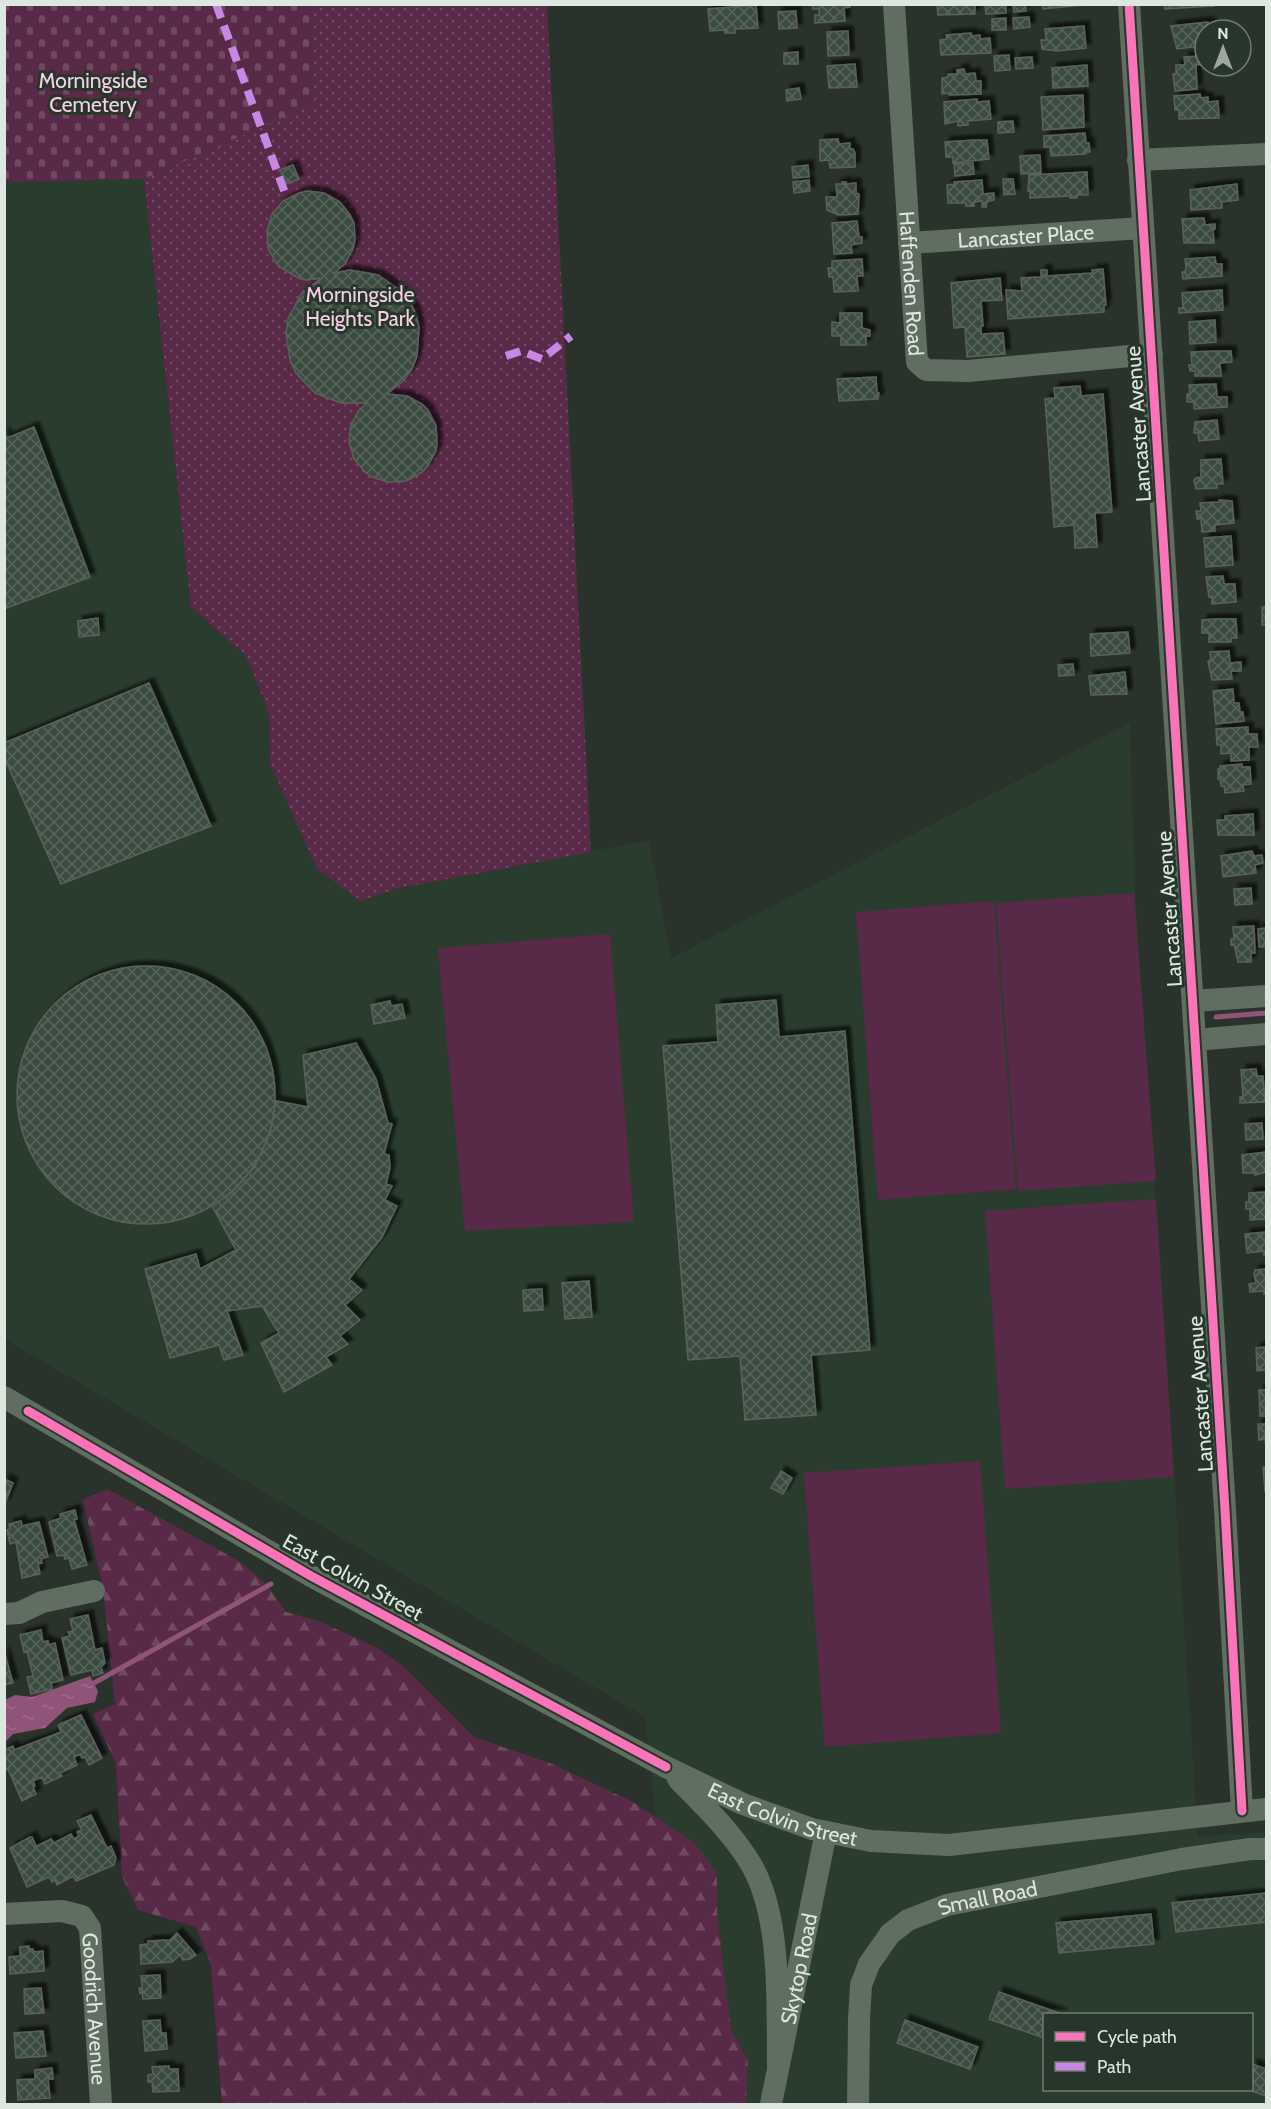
<svg xmlns="http://www.w3.org/2000/svg" width="1271" height="2109" viewBox="0 0 1271 2109" font-family="Cabin,sans-serif">
<defs>
<pattern id="green-dots" width="8" height="8" patternUnits="userSpaceOnUse" patternTransform="scale(1.5)"><rect width="8" height="8" fill="#592a48"/><path d="M2 2h.1M6 6h.1" fill="none" stroke="#704962" stroke-width="1.8" stroke-linecap="round"/></pattern>
<pattern id="forest-firs" width="22" height="20" patternUnits="userSpaceOnUse" patternTransform="scale(1.5)"><rect width="22" height="20" fill="#592a48"/><path d="M5 1l3.5 6h-7zM16 11l3.5 6h-7z" fill="#704962"/></pattern>
<pattern id="cemetery-stones" width="16" height="16" patternUnits="userSpaceOnUse" patternTransform="scale(1.5)"><rect width="16" height="16" fill="#592a48"/><path d="M2 7V4a2 2 0 0 1 4 0v3zM10 15v-3a2 2 0 0 1 4 0v3z" fill="#704962"/></pattern>
<pattern id="water-ripples" width="26" height="14" patternUnits="userSpaceOnUse" patternTransform="scale(1.5)"><rect width="26" height="14" fill="#905478"/><path d="M2 4q2-2 4 0t4 0M15 11q2-2 4 0t4 0" fill="none" stroke="#9f6d8b"/></pattern>
<pattern id="building-cross-hatch" width="8" height="8" patternUnits="userSpaceOnUse" patternTransform="scale(1.5)"><rect width="8" height="8" fill="#3a4c41"/><path d="M0 0l8 8M0 8l8-8" fill="none" stroke="#56665c"/></pattern>
<filter id="shadow"><feDropShadow dx="5" dy="-5" stdDeviation="1.5" flood-color="#0009"/></filter>
</defs>
<rect width="100%" height="100%" fill="#2a322c"/>
<path fill="#293c2d" fill-rule="evenodd" d="M144 179 191 607 246 656 269 713 270 763 361 901 395 889 649 840 671 958 1130 723 1135 892 1198 1836 1266 1832V2104H685L645 1717 5 1339V182ZM1044 2014H1252V2090H1044Z"/>
<path fill="url(#green-dots)" d="M310 5H547L591 852 395 889 361 901 317 869 270 763 269 713 246 656 191 607 144 179 314 104Z"/>
<path fill="url(#forest-firs)" d="M107 1489 241 1562 267 1585 286 1612 319 1621 379 1649 404 1667 474 1737 552 1764 633 1802 696 1844 717 1874V1913L731 2030 748 2059 746 2104H222L211 1964 196 1927 138 1910 122 1876 116 1763 93 1714 115 1704 103 1588 83 1500Z"/>
<path fill="url(#cemetery-stones)" d="M4 5H310L314 104 144 179 5 182Z"/>
<path fill="#592a48" d="M1134 893 1156 1181 1018 1191 996 903Z
M994 901 1016 1189 878 1200 856 912Z
M610 934 634 1222 465 1231 438 948Z
M1156 1199 1174 1477 1005 1489 985 1211Z
M980 1461 1001 1733 825 1747 804 1473Z"/>
<path fill="url(#water-ripples)" d="M90 1676 98 1691 95 1702 67 1708 45 1728 13 1734 5 1742V1700L15 1695 32 1697Z"/>
<g fill="none" stroke-linecap="round" stroke-linejoin="round">
<path stroke="#905478" stroke-width="5" d="M1216 1017 1266 1013
M94 1683 271 1584"/>
</g>
<path fill="url(#building-cross-hatch)" stroke="#5b615c" stroke-width="1.5" filter="url(#shadow)" d="M812 4H850V7L844 8 845 21 815 23V15H819V9H813Z
M937 4 975 5V14L938 15Z
M985 4H1006V13L986 14Z
M1013 4H1025L1026 11 1014 12Z
M1043 4H1083V5L1043 9Z
M1164 4H1214V6L1165 9Z
M756 5 758 28 735 29V33H725V30L710 31 708 9Z
M796 11 797 28 779 29 778 12Z
M1029 17 1030 27 1014 29 1013 18Z
M1006 18V30H992V19Z
M1208 22V24H1211L1212 30H1205V50H1203L1202 46 1177 49 1171 26Z
M1084 26 1086 48 1057 51 1042 49 1041 40H1046L1045 29Z
M848 31 849 55 828 56 827 32Z
M971 33 972 36 980 35V39L990 38 991 53 941 55 940 40 947 39 946 35Z
M798 52V64H784V53Z
M1009 55 1010 70 995 71 994 56Z
M1203 56 1204 64 1196 65 1197 89 1175 91 1173 74H1176V65H1185L1184 57Z
M1032 57 1033 68 1016 69 1015 58Z
M855 64 857 87 829 88 827 66Z
M1087 65 1088 86 1053 88 1052 68Z
M964 69 965 74 975 73 976 81H981V94L949 95V93L942 94V78L948 77V74H957V70Z
M799 88 801 99 787 101 786 90Z
M1200 94 1201 98 1208 97V102L1218 101 1219 118 1179 119V110H1175L1174 96Z
M1083 95 1084 127 1043 130 1041 97Z
M977 99V102L989 101 991 119 968 121V125L958 126V121L945 124 944 102Z
M1013 121 1014 132 998 133V122Z
M1085 133 1086 143H1089L1090 152H1086V154L1051 156 1050 147H1044V136Z
M838 139 839 144 850 143V149H853L855 153V167L830 168 829 160 820 161V140Z
M976 140H987L989 159 953 163V157H946L945 142Z
M1040 155 1041 173 1021 174 1020 156Z
M973 163 974 174 955 176 954 164Z
M293 165 299 179 286 184 280 170Z
M808 165 809 177 793 178 792 167Z
M1087 172 1088 195H1077V198H1070V196L1030 198V191H1028L1029 175Z
M1003 179H1013L1015 194 1004 195Z
M809 180 810 191 794 193 793 182Z
M982 180 983 194 994 193V200L987 202 986 207H982V201L974 202V206H966V203H948L947 185 955 184 954 182Z
M842 182H846V184L856 183V193L859 194 858 214 838 215 827 210 826 197H837L836 184H843Z
M1237 184 1238 200 1222 202V208L1191 210 1190 190Z
M307 191 324 193 340 202 350 215 354 223 355 240 353 249 345 264 334 273 350 270 378 275 401 291 410 302 416 314 419 328 417 356 412 369 404 380 387 394 407 396 422 404 428 410 436 426 437 443 436 451 427 467 421 473 406 481 388 482 372 477 365 472 354 459 349 442 351 425 359 410 367 403H341L315 393 296 373 290 360 286 333 288 319 301 294 321 278 306 280 298 278 283 269 276 263 268 248 267 231 272 214 283 201 299 193Z
M1204 218 1205 225 1215 224V229H1213L1214 243H1184L1182 219Z
M857 221 859 237H862V243L851 245 852 253 834 254 832 223Z
M1215 257 1216 264H1222V276L1183 279 1182 272H1185L1186 268 1185 259Z
M862 259 863 276H857L858 291 834 292 833 277H829L828 268H832V261Z
M1103 269 1106 305H1104V312L1008 319 1006 290 1022 291 1021 278 1041 277V270H1047V276L1093 273 1092 270Z
M1000 278 1002 300 981 301 983 326H981V334L1003 333 1005 354 967 357 965 327 954 328 951 283Z
M1222 290 1223 310 1179 313V308H1183L1182 293Z
M840 313H862V328L870 330V336H866V345H841V336H832V322L840 323Z
M1215 320 1216 342 1190 344 1189 322Z
M1219 351H1231L1232 362 1220 363 1221 376H1195V371H1190L1189 365H1192L1191 352Z
M876 377 877 393H879L878 399 839 401 837 379Z
M1216 384 1217 397H1227V407L1194 409V402H1187V394H1190L1189 385Z
M1080 386 1081 396 1103 394 1112 512 1095 513 1097 547 1075 548 1074 525 1054 527 1045 399 1055 398 1054 388Z
M1217 420 1219 439 1199 441 1198 433H1194L1195 422Z
M34 427 90 577 4 609V432L7 438Z
M1221 459 1223 484H1217V488L1196 489 1194 480 1196 478 1201 477V460Z
M1219 500 1232 501 1234 523 1215 525V531L1202 532 1201 519H1197L1196 511H1201L1200 503 1219 502Z
M1231 536 1233 565 1206 567 1204 538Z
M1223 576 1224 584H1235L1236 602 1212 604V596L1209 597 1206 577Z
M1262 607H1266V624L1262 625Z
M98 618 99 635 79 637 78 621Z
M1216 619H1236L1237 638H1231V642H1209V633H1202V620Z
M1128 632 1130 653 1091 656 1090 634Z
M1229 651 1230 663 1241 662V671H1231L1232 679 1212 680 1208 661 1211 660 1210 652Z
M1073 664 1074 675 1059 676 1058 665Z
M1125 672 1127 694 1091 695 1089 676Z
M149 683 211 826 61 884 4 757V743Z
M1233 689 1234 703H1239L1240 712H1243L1244 721 1216 724 1213 691Z
M1248 727V734H1257L1258 747H1249V760L1231 761V753L1221 754V745H1217L1216 729Z
M1242 764V767H1250L1251 784 1243 785 1244 791 1225 793 1224 786H1221L1220 779H1218V769H1220V766Z
M1253 814 1254 835H1218L1217 820H1225V816Z
M1252 851 1254 856 1262 855 1263 863 1255 865 1256 873 1223 877 1221 856Z
M1251 888 1252 904 1235 905 1234 889Z
M1254 926 1255 953H1251V962H1238L1234 944 1231 945V939H1234L1233 927Z
M1266 928V947H1259L1258 929Z
M17 1095a129 129 0 1 1 258 0a129 129 0 1 1-258 0Z
M776 1000 779 1037 845 1031 870 1350 811 1355 816 1415 745 1420 740 1356 688 1360 663 1046 718 1042 716 1005Z
M390 1001 391 1006 402 1004 405 1018 374 1024 371 1005Z
M356 1043 376 1079 388 1123 392 1124 384 1154 389 1155 390 1168 386 1184 392 1186 385 1200 397 1206 382 1237 349 1279 362 1290 345 1305 360 1320 340 1336 348 1344 326 1357 332 1365 284 1392 261 1343 279 1333 262 1306 227 1311 243 1355 224 1360 219 1345 170 1358 145 1269 196 1254 200 1269 236 1250 212 1206 231 1193 255 1166 270 1133 276 1101 308 1107 303 1055Z
M1256 1069 1257 1076H1263L1265 1102 1240 1103V1097H1243L1241 1070Z
M1262 1123 1263 1139 1246 1140 1245 1124Z
M1266 1152V1172L1255 1175V1173H1243L1242 1155Z
M1266 1192V1219L1250 1220V1209H1246V1202H1249V1193Z
M1266 1232V1254L1264 1255V1251L1247 1253 1245 1234Z
M1266 1269V1294H1264V1291L1250 1292 1249 1284 1256 1283 1254 1274 1255 1270Z
M589 1281 592 1317 565 1319 562 1283Z
M542 1289 543 1310 524 1311 523 1290Z
M1266 1347V1370L1257 1371 1256 1348Z
M1259 1390H1266V1416H1260Z
M1258 1424H1266V1446L1265 1439 1259 1440Z
M1263 1467H1266V1491H1265Z
M781 1471 792 1478 783 1494 771 1488Z
M4 1479 13 1483 4 1506Z
M75 1510 77 1519H74L87 1565 72 1569 69 1558 65 1559 64 1555 57 1556 49 1522 61 1518 60 1514Z
M21 1521 22 1526 39 1522 48 1557 41 1559 42 1563 38 1564 40 1574 22 1578 16 1542 10 1544 7 1530 10 1529 9 1524Z
M88 1615 95 1650 102 1648 105 1663 101 1667 103 1673 93 1676 92 1670 71 1675 62 1638 70 1636 68 1632 73 1631 70 1619Z
M41 1630 43 1642 48 1641 49 1645 55 1643 63 1680 51 1683 52 1689 31 1694 27 1677 33 1676 27 1651 24 1652 20 1635Z
M4 1651 13 1683 4 1685Z
M81 1715 102 1758 89 1765 85 1757 82 1758 80 1754 74 1757 77 1765 60 1773 62 1776 45 1784 42 1777 33 1781 35 1786 33 1787 36 1794 22 1801 8 1769 4 1771V1750L13 1746 14 1750 61 1732 58 1725Z
M91 1815 107 1848 111 1846 116 1858 114 1865 76 1881 73 1876 57 1885 55 1880 52 1882 49 1877 27 1887 10 1848 30 1837H32L37 1848V1846L51 1839 54 1843 71 1834 74 1839 79 1836 77 1832 82 1830 77 1821Z
M1266 1893V1922L1176 1932 1172 1903Z
M1151 1914 1154 1944 1059 1953 1056 1923Z
M177 1933 196 1955 190 1959 183 1960 180 1955 172 1962 141 1964 140 1945 148 1944V1941L170 1940Z
M29 1946V1949H33L34 1952 43 1951 44 1971 10 1974 9 1957 20 1956V1947Z
M160 1975 161 1998 143 1999 142 1992 140 1993 139 1988H142L141 1976Z
M41 1988 44 2013 25 2014 24 1989Z
M999 1992 1062 2014H1044V2038L989 2019Z
M160 2020 161 2033H166L167 2049 145 2051 143 2021Z
M905 2020 978 2047 970 2069 897 2043Z
M43 2031 46 2056 16 2058 14 2033Z
M1252 2064 1266 2069V2096L1249 2090H1252Z
M169 2066V2069H178L179 2091 153 2092 152 2082H148V2075L153 2074 152 2067Z
M52 2068 53 2079H48L50 2098 18 2100 17 2080 35 2079V2070Z"/>
<g fill="none" stroke-linecap="round" stroke-linejoin="round">
<g stroke="#606e62" stroke-width="22">
<path id="s1" d="M894 4 917 362 926 370 968 371 1152 354"/>
<path d="M1129 4 1225 1510 1242 1811"/>
<path d="M1138 160 1266 154"/>
<path id="s2" d="M909 243 1143 228"/>
<path d="M1193 1001 1266 996"/>
<path d="M1195 1040 1266 1034"/>
<path id="s3" d="M4 1397 311 1576 666 1767 743 1804 812 1829 871 1841 949 1845 1266 1809"/>
<path d="M4 1614 19 1613 42 1602 94 1591"/>
<path d="M678 1779C704 1806 733 1833 752 1866 782 1919 777 2006 778 2066"/>
<path id="s4" d="M4 1914 62 1911 82 1916 90 1928 101 2104"/>
<path id="s5" d="M771 2104 826 1832"/>
<path id="s6" d="M858 2104 859 2019 861 1985 869 1964 890 1934 908 1920 947 1905 1182 1859 1250 1849H1266"/>
</g>
<path stroke="#c787e3" stroke-width="8" stroke-dasharray="15 8" stroke-linecap="butt" d="M216 4 285 193
M506 356 521 351 542 359 571 336"/>
<g stroke="#27362a" stroke-width="13">
<path id="cycleway" d="M1129 4 1225 1510 1242 1811
M28 1411 311 1576 666 1767"/>
</g>
<use href="#cycleway" stroke="#fb73b8" stroke-width="9"/>
</g>
<g text-anchor="middle" dominant-baseline="central" stroke-width="6" stroke-linejoin="round" paint-order="stroke">
<g font-size="21" fill="#f7cfe6" stroke="#27362a">
<text x="93" y="80">Morningside<tspan x="93" dy="24">Cemetery</tspan></text>
<text x="360" y="294">Morningside<tspan x="360" dy="24">Heights Park</tspan></text>
</g>
<g font-size="21" fill="#dee7df" stroke="#27362a">
<text stroke="none"><textPath href="#s2" startOffset="117">Lancaster Place</textPath></text>
<text stroke="none"><textPath href="#s1" startOffset="280">Haffenden Road</textPath></text>
<text transform="translate(1138 424) rotate(-94)">Lancaster Avenue</text>
<text transform="translate(1169 909) rotate(-94)">Lancaster Avenue</text>
<text transform="translate(1200 1394) rotate(-94)">Lancaster Avenue</text>
<text transform="translate(353 1577) rotate(29)">East Colvin Street</text>
<text stroke="none"><textPath href="#s3" startOffset="885">East Colvin Street</textPath></text>
<text stroke="none"><textPath href="#s6" startOffset="284">Small Road</textPath></text>
<text stroke="none"><textPath href="#s5" startOffset="138">Skytop Road</textPath></text>
<text stroke="none"><textPath href="#s4" startOffset="174">Goodrich Avenue</textPath></text>
</g>
</g>
<rect width="1271" height="2109" fill="none" stroke="#dee7df" stroke-width="12"/>
<rect x="1043" y="2013" width="210" height="78" fill="#27362a" stroke="#707d72" stroke-width="1.5"/>
<rect x="1055" y="2032" width="30" height="9" fill="#fb73b8" stroke="#707d72" stroke-width="1.5"/>
<text x="1097" y="2043" font-size="18" fill="#dee7df">Cycle path</text>
<rect x="1055" y="2062" width="30" height="9" fill="#c787e3" stroke="#707d72" stroke-width="1.5"/>
<text x="1097" y="2073" font-size="18" fill="#dee7df">Path</text>
<g transform="translate(1223 48)"><circle r="28" fill="#27362a" stroke="#707d72" stroke-width="1.5"/>
<path d="M0-4.5L10 22L0 15L-10 22Z" fill="#9fa8a0"/>
<text y="-9" font-size="16" font-weight="bold" text-anchor="middle" fill="#dee7df">N</text>
</g>
</svg>
